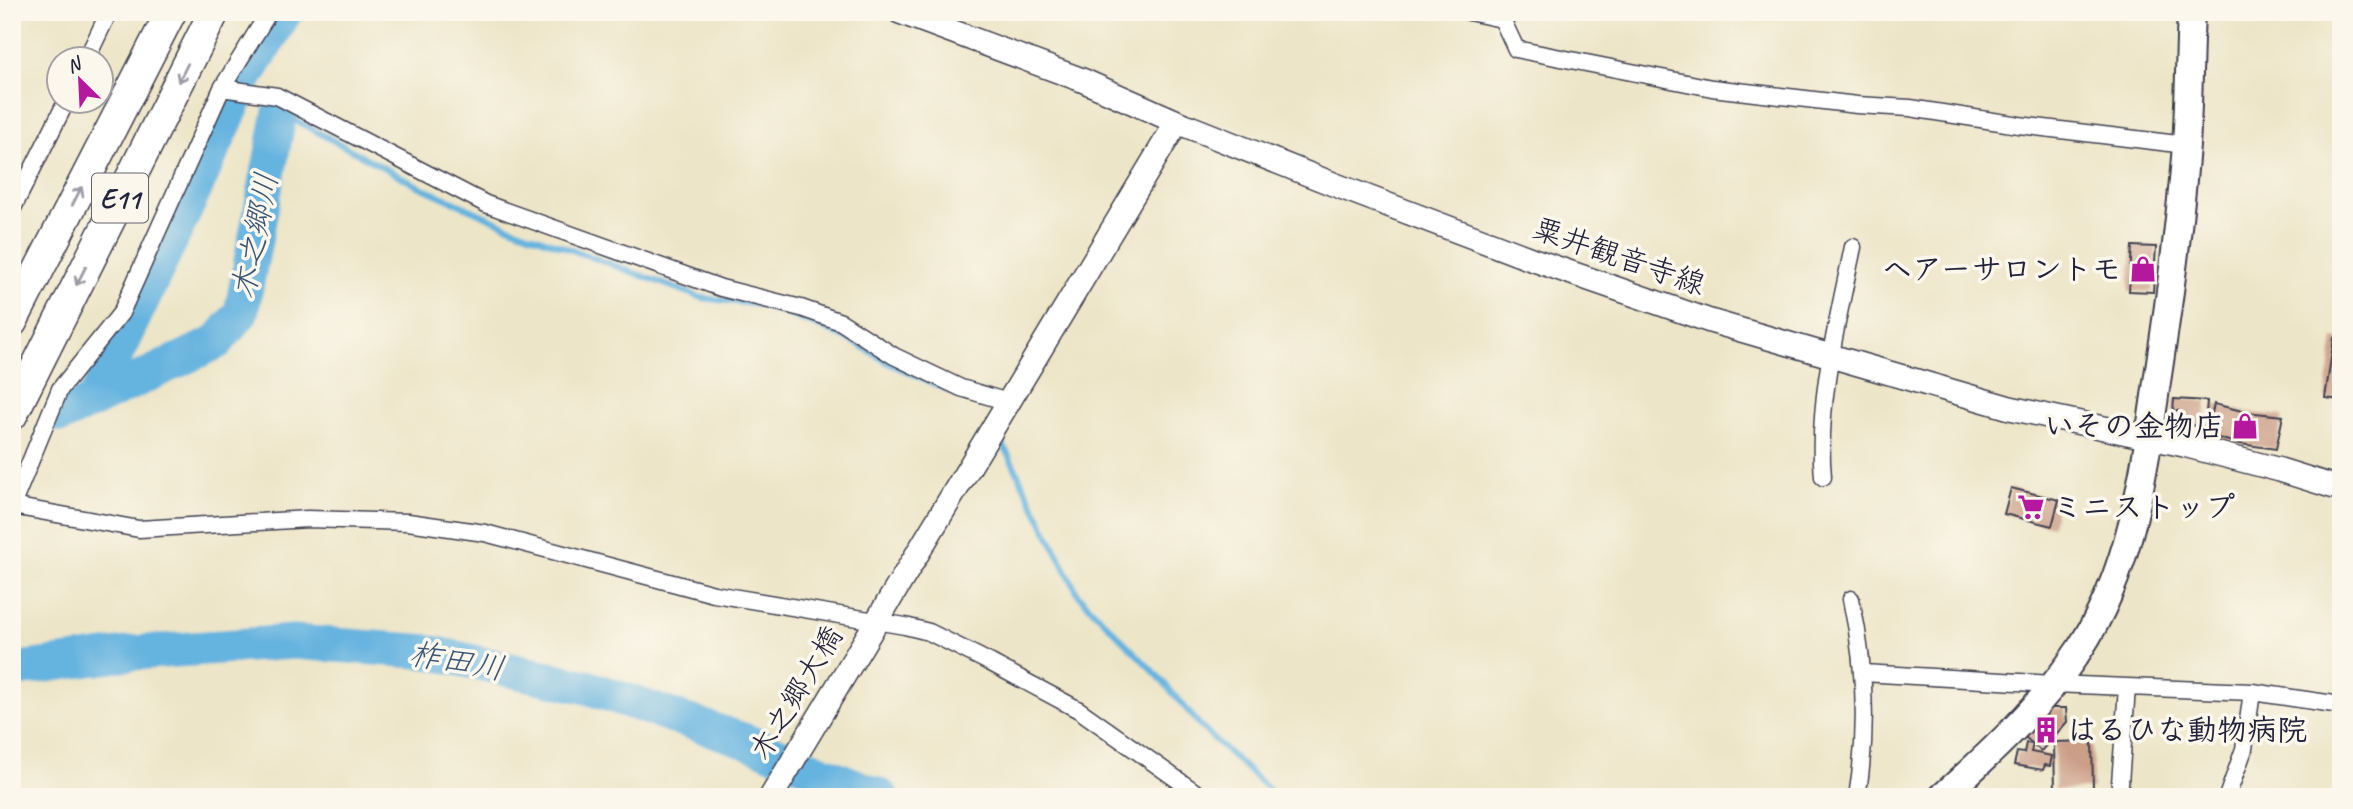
<svg xmlns="http://www.w3.org/2000/svg" width="2353" height="809" viewBox="0 0 2353 809" font-family="Caveat,'Klee One',sans-serif">
<rect width="100%" height="100%" fill="#fbf7ec"/>
<filter id="ink" filterUnits="userSpaceOnUse"><feTurbulence type="fractalNoise" baseFrequency=".0143" numOctaves="2"/><feDisplacementMap in="SourceGraphic" scale="14" xChannelSelector="R" yChannelSelector="G"/><feConvolveMatrix kernelMatrix="1 2 1 2 8 2 1 2 1" color-interpolation-filters="sRGB"/></filter>
<filter id="wash" filterUnits="userSpaceOnUse"><feTurbulence type="fractalNoise" baseFrequency=".00686" numOctaves="4" result="noise"/><feDisplacementMap in="SourceGraphic" scale="28" xChannelSelector="R" yChannelSelector="G"/><feGaussianBlur stdDeviation="1.57" result="paint"/><feColorMatrix in="noise" values="0 0 0 0 0 0 0 0 0 0 0 0 0 0 0 0 0 1.4 0 .05"/><feComposite in="paint" operator="in"/></filter>
<g filter="url(#wash)">
<rect width="100%" height="100%" fill="#ede5c7"/>
<g fill="none" stroke-linecap="round" stroke-linejoin="round">
<path stroke="#65b3df" stroke-width="6" d="M280 112 418 186 510 227 702 298 761 305 816 325 856 343 888 363 984 406
M1002 442 1079 596 1159 677 1204 730 1277 797"/>
<path stroke="#65b3df" stroke-width="35" d="M244 81 285 12
M94 401 189 202 238 95
M63 415 217 342 241 313 280 112
M12 670 133 653 294 642 429 652 587 687 746 741 882 797"/>
</g>
<g id="blocks">
<path fill="#cb9f87" d="M2132 246 2156 247 2153 292 2129 291Z
M2334 338 2341 339V400L2325 398Z
M2174 399 2207 401 2205 426 2184 425 2185 417H2179V411H2173Z
M2214 404 2246 412 2283 416 2276 449 2240 444 2207 435Z
M2011 488 2059 500 2052 526 2004 514Z
M2051 708H2066L2067 722 2041 751 2025 737Z
M2092 741 2093 789 2055 790 2054 742Z
M2026 743 2033 744 2031 752 2052 756 2050 766 2045 765 2043 770 2014 765 2017 752 2024 753Z"/>
</g>
</g>
<g filter="url(#ink)">
<use href="#blocks" fill-opacity="0" stroke="#403f50" stroke-width="2"/>
<g fill="none" stroke-linecap="round" stroke-linejoin="round">
<g stroke="#403f50" stroke-width="19">
<path id="street" d="M269 12 222 88 121 313 60 389 12 506 139 529 308 519 408 522 485 533 714 594 905 626 929 632 991 663 1079 710 1202 797
M1469 12 1502 19 1516 49 1712 88 1857 105 1910 108 2019 125 2186 145
M86 60 109 12
M222 88 277 96 486 204 721 288 801 308 841 322 894 356 961 388 1008 402
M12 210 66 102
M1823 477C1816 404 1838 319 1853 247
M1851 599C1865 663 1868 732 1857 797
M1863 673 2053 684 2252 692 2341 705
M2119 797 2127 688
M2227 797 2244 749 2252 692"/>
</g>
<g stroke="#403f50" stroke-width="26">
<path id="secondary" d="M900 12 1082 80 1177 122 1333 184 1531 259 1710 321 2010 408 2184 445 2280 470 2341 489
M771 797 1177 122"/>
</g>
<g stroke="#403f50" stroke-width="30">
<path id="primary" d="M1942 797C1992 752 2042 706 2079 650 2131 572 2144 473 2157 382 2169 303 2180 224 2186 145 2189 101 2189 56 2191 12"/>
</g>
<g stroke="#403f50" stroke-width="33">
<path id="highway" d="M12 322 171 12
M12 415 214 12"/>
</g>
<use href="#street" stroke="#fff" stroke-width="16"/>
<use href="#secondary" stroke="#fff" stroke-width="23"/>
<use href="#primary" stroke="#fff" stroke-width="26"/>
<use href="#highway" stroke="#fff" stroke-width="30"/>
</g>
<defs><path id="oneway-shaft" d="M-6 0H5M1.5-3L5.5 0L1.5 3" fill="none" stroke-width="1.6" stroke-linecap="round" stroke-linejoin="round" transform="scale(1.75)"/></defs>
<g stroke="#9c9ca7">
<use href="#oneway-shaft" transform="translate(183 73) rotate(117)"/>
<use href="#oneway-shaft" transform="translate(77 196) rotate(-63)"/>
<use href="#oneway-shaft" transform="translate(81 276) rotate(117)"/>
</g>
</g>
<defs>
<g id="shop-bare" transform="scale(2.1)"><path d="M-5-2.5h2.3a2.7 3.5 0 0 1 5.4 0H5L5.5 6h-11ZM-1.5-2.5h3a1.5 2.3 0 0 0-3 0Z" fill="#b5179e" stroke="#fbf7ec" stroke-width="2.5" paint-order="stroke"/></g>
<g id="supermarket-bare" transform="scale(2.1)"><path d="M-6-5.5h2.5l.6 2H6L4.5 2H-2.5L-4.4-4H-6ZM-1.5 3.2a1.3 1.3 0 1 0 .1 0ZM3 3.2a1.3 1.3 0 1 0 .1 0Z" fill="#b5179e" stroke="#fbf7ec" stroke-width="2.5" paint-order="stroke"/></g>
<g id="building-bare" transform="scale(2.1)"><path d="M-4-6H4V6H1V3H-1V6H-4ZM-2.5-4.3h1.7v1.8h-1.7ZM.8-4.3h1.7v1.8H.8ZM-2.5-1h1.7V.8h-1.7ZM.8-1h1.7V.8H.8Z" fill="#b5179e" stroke="#fbf7ec" stroke-width="2.5" paint-order="stroke"/></g>
</defs>
<g fill-rule="evenodd">
<use href="#shop-bare" x="2143" y="269"/>
<use href="#shop-bare" x="2245" y="426"/>
<use href="#supermarket-bare" x="2031" y="507"/>
<use href="#building-bare" x="2046" y="730"/>
</g>
<g text-anchor="middle" dominant-baseline="central" stroke-width="7" stroke-linejoin="round" paint-order="stroke">
<rect fill="#fbf7ec" stroke="#636270" stroke-width="2" x="92" y="173.5" width="56" height="49" rx="5"/>
<g font-size="28" font-weight="bold" fill="#22223b">
<text x="120" y="198">E11</text>
</g>
<g font-size="30" fill="#22223b" stroke="#fbf7ec">
<text transform="translate(1619 256) rotate(19)">粟井観音寺線</text>
<text transform="translate(796 693) rotate(-59)">木之郷大橋</text>
</g>
<g font-size="30" font-weight="bold" fill="#22223b" stroke="#fbf7ec" text-anchor="end">
<text x="2122" y="269">ヘアーサロントモ</text>
<text x="2224" y="426">いその金物店</text>
<text x="2052" y="507" text-anchor="start">ミニストップ</text>
<text x="2067" y="730" text-anchor="start">はるひな動物病院</text>
</g>
<g font-size="32" font-style="italic" fill="#395574" stroke="#fbf7ec">
<text transform="translate(255 236) rotate(-79)">木之郷川</text>
<text transform="translate(457 661) rotate(10)">柞田川</text>
</g>
</g>
<rect width="2353" height="809" fill="none" stroke="#fbf7ec" stroke-width="42"/>
<g transform="translate(80 80) rotate(336)"><circle r="33" fill="#fbf7ec" stroke="#a4a2a5" stroke-width="2"/>
<path d="M0-5L12 26L0 18L-12 26Z" fill="#b5179e"/>
<text y="-10" font-size="19" font-weight="bold" text-anchor="middle" fill="#22223b">N</text>
</g>
</svg>
